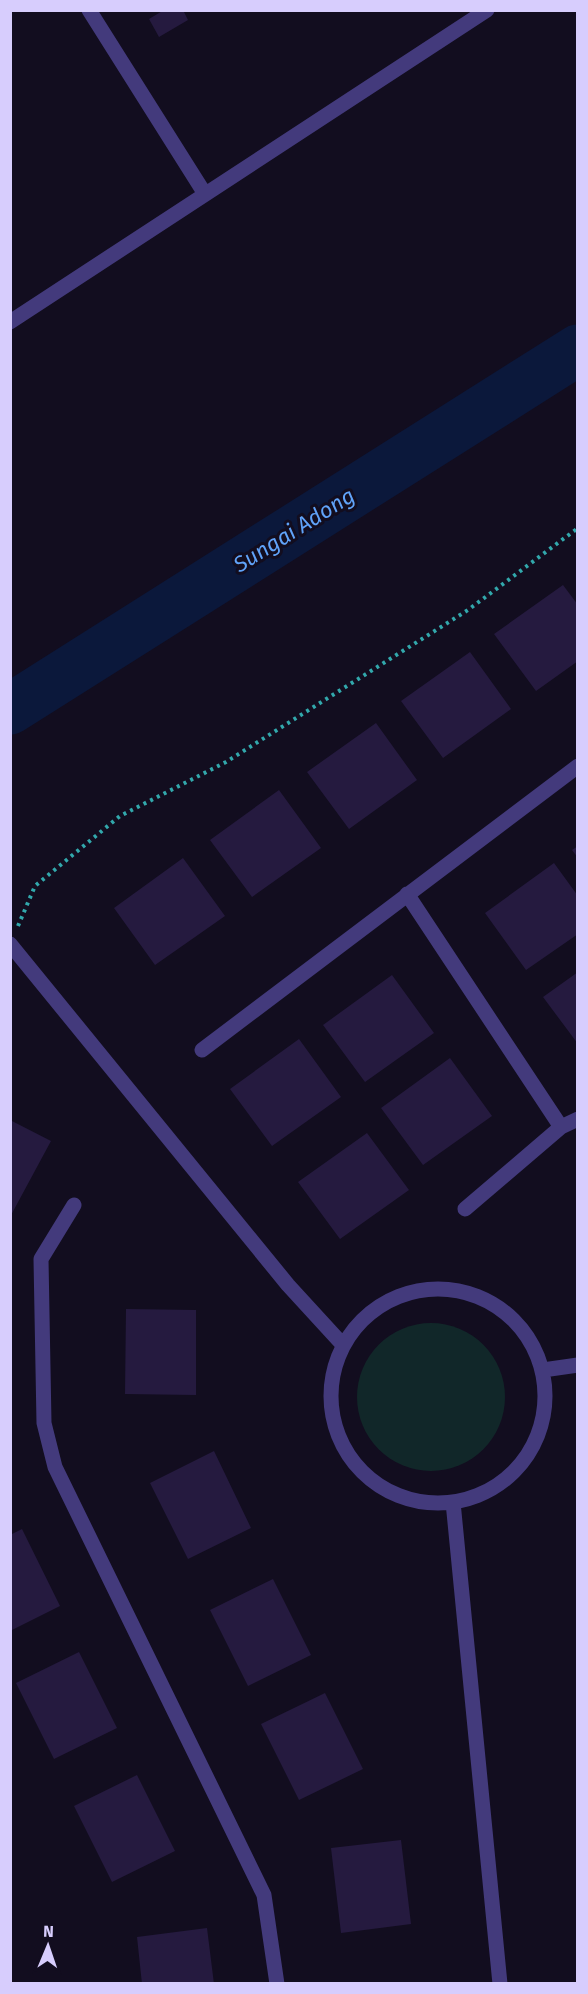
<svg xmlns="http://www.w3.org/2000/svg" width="588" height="1994" viewBox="0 0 588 1994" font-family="'Fira Sans',sans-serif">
<rect width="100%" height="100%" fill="#120d1f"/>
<path fill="#112729" d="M357 1397a74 74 0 1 1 148 0a74 74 0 1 1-148 0Z"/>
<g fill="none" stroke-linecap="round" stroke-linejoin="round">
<path stroke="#0b183b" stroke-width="51" d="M10 709 578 350"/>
</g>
<path fill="#251a3f" d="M164 10H183L188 20 159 37 149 19Z
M563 585 578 605V661L536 691 494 634Z
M470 652 511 709 443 758 401 701Z
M376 723 417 780 349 829 307 772Z
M279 790 321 848 252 897 210 840Z
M578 846V858L572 850Z
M183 858 225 916 155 965 114 908Z
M554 863 578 896V934L526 970 485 913Z
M578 972V1044L543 997Z
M392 975 434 1033 365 1082 323 1025Z
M299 1039 341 1097 272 1146 230 1089Z
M450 1058 492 1116 423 1165 381 1108Z
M10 1120 51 1141 10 1217Z
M367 1133 409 1190 340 1239 298 1182Z
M126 1309 196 1310V1395L125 1394Z
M214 1451 251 1528 188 1559 150 1483Z
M22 1529 60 1606 10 1631V1535Z
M273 1579 311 1655 248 1686 210 1610Z
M79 1652 117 1728 54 1759 16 1683Z
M325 1693 363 1769 299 1800 261 1724Z
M137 1775 175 1851 112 1882 74 1806Z
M401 1840 411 1924 341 1933 331 1848Z
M207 1928 214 1984H142L137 1937Z"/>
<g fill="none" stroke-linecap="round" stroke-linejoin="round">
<path stroke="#32a8ac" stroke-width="4" stroke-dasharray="3 4.5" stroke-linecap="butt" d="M18 926 35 886 120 816 226 762 468 610 578 528"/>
<path stroke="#433a7c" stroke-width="15" d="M89 10 205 194
M10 322 487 10
M407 894 561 1127
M10 944 288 1285 343 1345
M202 1050 578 766
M74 1205 41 1259 44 1423 55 1467 264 1895 277 1984
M465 1209 561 1127 578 1119
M331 1396a107 107 0 1 1 214 0a107 107 0 1 1-214 0Z
M543 1370 578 1365
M453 1502 500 1984"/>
</g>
<g text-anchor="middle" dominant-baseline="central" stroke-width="6" stroke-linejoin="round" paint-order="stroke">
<g font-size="22" font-style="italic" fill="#60a3f9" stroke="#120d1f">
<text transform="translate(294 530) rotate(-32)">Sungai Adong</text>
</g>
</g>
<rect width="588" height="1994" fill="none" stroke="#d7cdfd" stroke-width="24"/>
<g transform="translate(48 1946) rotate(2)" stroke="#120d1f" stroke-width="4.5" paint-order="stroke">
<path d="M0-4.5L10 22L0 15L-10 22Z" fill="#d7cdfd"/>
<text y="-9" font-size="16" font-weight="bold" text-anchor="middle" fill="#d7cdfd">N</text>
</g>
</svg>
